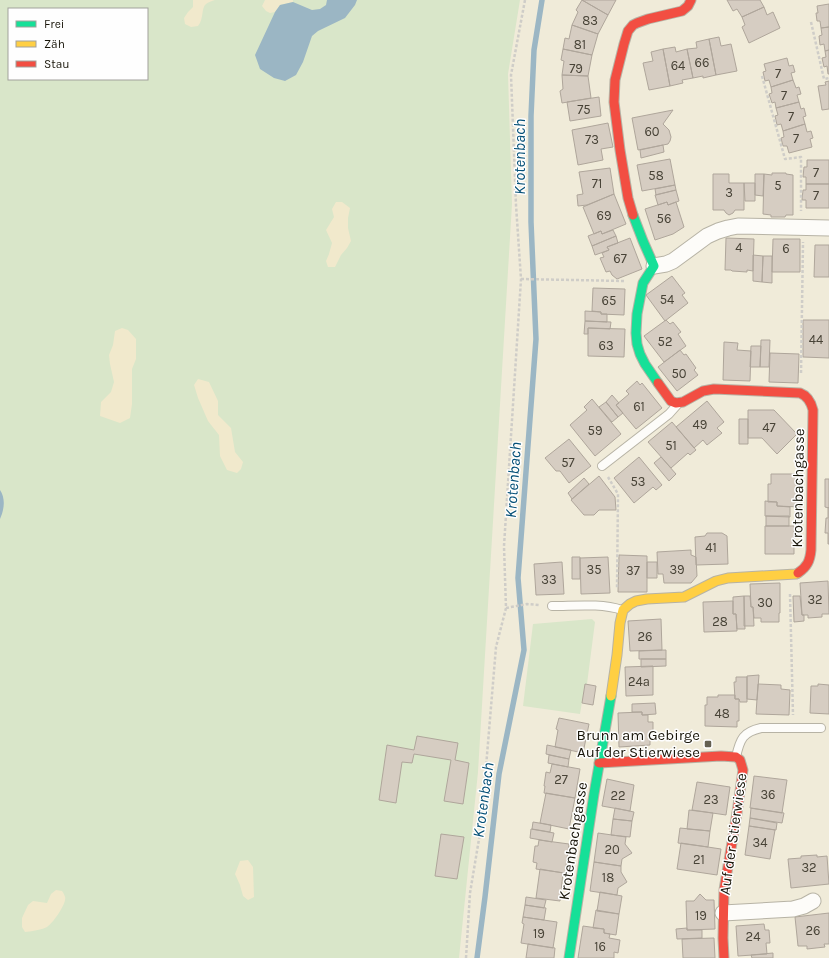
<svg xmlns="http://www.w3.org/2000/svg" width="829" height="958" viewBox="0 0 829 958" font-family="Karla,sans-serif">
<rect width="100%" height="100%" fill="#f0ebd9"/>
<path fill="#d9e6c9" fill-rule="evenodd" d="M0 0H520L508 74 512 204 478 772 459 958H0ZM9 9H147V79H9Z
M592 619 595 622 587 684H585L580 714 523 706 533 624Z"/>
<path fill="#f1e9cc" d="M193 0H215C212 1 208 2 206 4 201 8 204 19 198 26L191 27 185 24 184 18 188 12 193 7Z
M265 0H293V2L280 5 275 12 270 13 266 11 262 6Z
M336 202H342L350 208 348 218V228L351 241 347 248 341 255 335 267H328L326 261 329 254 332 243 326 230 334 217 332 209Z
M122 328 128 330 136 339V359L132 369V404L130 418 120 423 100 416 101 402 111 392 114 382 110 364 109 355 113 345 115 331Z
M198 379 209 382 218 401V415L231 428 235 452 243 462 241 469 237 473 227 470 220 456 219 435 208 421 198 398 194 385Z
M248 860 253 867 254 897 248 900 243 896 240 885 235 874 240 861Z
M56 890 62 891C64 894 66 897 65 900 64 907 53 923 47 927 44 929 29 932 25 932L22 927V918L28 905 33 901 47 903 51 894Z"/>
<path fill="#9bb6c4" d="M327 0H357L355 5 345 18 318 31 312 36 303 62 296 75 285 81 274 78 260 69 255 55 275 12 280 5 293 2 312 10 320 9 326 5Z
M0 490C6 499 4 510 0 519Z"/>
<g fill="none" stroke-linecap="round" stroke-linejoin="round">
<path stroke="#9bb6c4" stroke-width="5.5" d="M477 958 485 897 499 774 524 650 518 578 536 339 531 222V116L534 50 542 0"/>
</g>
<path fill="#d6cdc2" stroke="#afa69b" d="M582 0H616L608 15Z
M582 0 608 15 598 34 572 25 578 12 576 10Z
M727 0H760L764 7 742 17 737 9 733 11Z
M829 4V27L821 28 820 21H817L816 13H818L817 6Z
M764 7 767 15 773 12 780 28 749 43 742 27 745 25 742 17Z
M572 25 598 34 592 55 563 49 565 38 569 39Z
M829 27V50L825 51 824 44 820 45 819 36 822 35 821 28Z
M719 37 721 46 731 44 737 71 716 75 709 39Z
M709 39 716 75 703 78V76L693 78 687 49 697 48 696 42Z
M675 47 676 52 687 49 693 78 682 80 683 83 670 86 663 49Z
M563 49 592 55 588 76 562 75 564 61 561 60Z
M663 49 670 86 649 90 643 63 653 61 651 52Z
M829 50V74H828L827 66 824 67 822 58 826 57 825 51Z
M787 58 789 66 793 65 795 72 791 73 793 80 771 87 769 80 765 81 763 72 766 71 764 64Z
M562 75 588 76 591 98 562 103 560 91 563 89Z
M793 80 796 88 799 87 801 94 797 95 799 102 776 108 775 102 772 103 769 94 772 93 771 87Z
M829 81V109L822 110 818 86 826 85 825 82Z
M599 97 601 116 570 121 567 102Z
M799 102 801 109 804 108 806 116 803 117 805 124 783 131 781 124 777 125 775 116 778 115 776 108Z
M673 110 663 124 669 130 671 137 670 141 668 144 638 150 632 118Z
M608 123 613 147 601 149 603 160 578 165 572 130Z
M805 124 807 132 811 131 813 138 810 139 812 147 789 153 787 146H783L781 138 784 137 783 131Z
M663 145 664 152 641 158 640 150Z
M670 159 675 185 642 191 637 165Z
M807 160H829V184H806V177H803L804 167H807Z
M610 168 614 194 587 205 578 206 577 195 583 194 579 172Z
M772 173H786V174L793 175V215H786L785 217H771V215L763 214 764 174 772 175Z
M713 174H729V183H744V210H735L733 213 729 215 726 213 724 210H713Z
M755 174H764L763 196 755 195Z
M744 183H755V201H745Z
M806 184H829V208H806V200H802L803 190H806Z
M675 185 676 190 656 195 655 189Z
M676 190 679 201 668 205 667 202 658 205 655 195Z
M614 194 626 224 602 234 601 231 594 234 583 207Z
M667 202 668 205 676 202 684 227 673 234 655 240 645 209Z
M613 230 616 236 592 246 588 236 601 231 602 234Z
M616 236 618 243 607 247 609 250 595 255 592 246Z
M630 238 642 269 617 279 612 275 610 271 606 272 600 258 604 257 602 253 609 250 607 247Z
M726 238 754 239 753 271 747 270V272L732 271 731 270H725Z
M773 239H800V272H772Z
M815 245H829V277H814Z
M753 255 763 256 762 282 753 281Z
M763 256H772V283L762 282Z
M672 276 685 293 682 295 688 303 665 321 646 295Z
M593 288 625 289 624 315 601 314V312L592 311Z
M585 311 601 312V314H607V322L585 321Z
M666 320 670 324 673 322 681 332 678 334 686 346 664 362 644 336Z
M803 320H829V358L803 357Z
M585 321 611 322 610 329 588 328V334H584Z
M588 328 625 329 624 357 588 356Z
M761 340H770L769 367H760Z
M724 342 738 343 737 350 751 351 750 381 723 380Z
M751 346H761L760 367H750Z
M680 350 684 355 686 354 696 368 694 370 698 375 677 391 658 367Z
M770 353 799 354 798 383 769 382Z
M637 381 640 385 642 383 662 408 636 429 616 405 629 394 626 391Z
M612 395 619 403 616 405 623 413 618 417 606 402Z
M592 399 621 434 595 456 570 425 587 410 584 407Z
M707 401 724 422 717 428 722 433 707 445 703 440 694 448 676 427Z
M606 402 618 417 612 422 599 407Z
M748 410H774L797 434 777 454 762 438H748Z
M739 419H748V444H739Z
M672 422 696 450 690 455 688 453 671 468 648 442Z
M569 439 591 466 569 483 560 471H556L545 458Z
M639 457 662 485 656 490 653 487 634 503 614 478Z
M661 457 676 474 669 481 654 463Z
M771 474H802L801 507 777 506V502H768V484H771Z
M599 476 615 497 616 510H599L594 515H584L571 500Z
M584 478 589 484 572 499 568 493Z
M825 479H829V508L825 507Z
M765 501 777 502V506L790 507V517L765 516Z
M828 507 829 508V544H828V533H825L826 518H828Z
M766 516H789V526H766Z
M765 526H794V554H765Z
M707 533H722L727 536 728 564 696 565 695 537 705 536Z
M691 550V555L696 557 697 576 691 583H664L663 574H658L657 552Z
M619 555 647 556V592H618Z
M572 557H580V579H572Z
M608 557 610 593 581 594 580 558Z
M562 562 564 594 536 595 534 564Z
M647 562H657V578H647Z
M828 581 829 614H822V617L808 618V615H802L800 583Z
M780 583V613H779V622H761V618H754L753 607H751L750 584Z
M744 596H750L751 607H753L754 626H744Z
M744 596 745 629H737L736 614H733V597Z
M793 596H800L802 615H804V621L794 622Z
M733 601V614H736L737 631 704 632 703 602Z
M661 619 662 650 630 651 628 621Z
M666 650V659H639V651Z
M641 659H666V666L641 667Z
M653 666V695L626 696 625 667Z
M759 675 757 700 747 699V676Z
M736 677H747V702H740L739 699H735L734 682H736Z
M585 684 596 686 593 705 582 703Z
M758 684 781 685V689L790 690 789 715 756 714Z
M818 684 829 685V714L810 713 811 686H818Z
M718 695H735V699H739V721H737V727L705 726V705H707V697H718Z
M655 703 656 714 642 715V712H632V704Z
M642 712V715H648V722H653V736H650V745L619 747 618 713Z
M559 718 589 724 583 753 555 747 558 730 556 729Z
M417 736 458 743 455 760 469 763 463 804 444 801 451 760 414 754 412 763 402 762 396 803 379 800 387 745 414 750Z
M547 745 571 750 569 759 546 754Z
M549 755 569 759 568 767 548 763Z
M552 764 580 769 575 798 544 793 545 786H544L546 772 550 773Z
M754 776 787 780 782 813 750 808Z
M607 779 634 785 630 811 602 806Z
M697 782 730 787 726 815 692 810Z
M546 793 575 798 569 829 540 823Z
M615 808 634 812 632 821 613 819Z
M751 808 784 813 782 823 750 818Z
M689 810 713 813 710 831 687 829Z
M750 818 777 823 776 830 749 826Z
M613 819 632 821 630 837 611 835Z
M533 822 551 825 550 832 532 829Z
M749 826 775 830 770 859 745 855Z
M680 828 710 831 708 847 678 843Z
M531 829 554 833 552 842 530 838Z
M598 833 626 837 625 844 632 853 622 859 621 866 594 862Z
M441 834 464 837 457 879 435 876Z
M539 840 569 844 565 873 536 869 537 863 533 862 535 846H538Z
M681 843 721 849 717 875 677 869Z
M817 855V857L827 856 829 884 791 888 788 859 801 858V856Z
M594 862 621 866V872L627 882 618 888 617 895 590 891Z
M540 869 563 873 560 901 536 898Z
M600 892 622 896 619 914 597 911Z
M700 894 706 900H714L715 929 687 930 686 901H694Z
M526 897 546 900 544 908 525 905Z
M525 905 546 908 544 920 523 917Z
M596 910 619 914 616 935 604 933V929L593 928Z
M829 913V944H824L825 947 807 949V946H798L795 917Z
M523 917 557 922 553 948 521 943 524 924 522 923Z
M764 924 765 930H769L770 943H766L767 954 738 956 736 926Z
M583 926 604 929V933L610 934 609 938 620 940 618 953 614 952V958H578Z
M687 928V930H702V938L677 939 676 929Z
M714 938 715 958H683L682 939Z
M528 944 555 948 554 958H526Z
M773 953V958H752L751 955Z"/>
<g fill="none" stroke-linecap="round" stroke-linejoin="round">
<g stroke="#b7b3a5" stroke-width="10">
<path id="lane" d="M602 466 669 414 677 405
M552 606C575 606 600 603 622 610
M736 757C740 739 743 732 761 728H821"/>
</g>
<g stroke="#b7b3a5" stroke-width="17">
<path id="street" d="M654 266 666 264 673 261 707 236 718 231 728 228 738 226 829 228
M723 913 793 909 804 906 813 901"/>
</g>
<g stroke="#b7b3a5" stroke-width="11">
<path id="fast" d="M633 215 643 241 654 266 643 283 637 314 636 333 637 344 640 354 645 364 658 383
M569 958 594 794 611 696"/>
</g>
<g stroke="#b7b3a5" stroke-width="11">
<path id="slow" d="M611 696 617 655 620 623 623 610 630 604 636 601 647 599 684 597 716 581 728 578 796 574 798 573"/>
</g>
<g stroke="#b7b3a5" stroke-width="11">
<path id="jam" d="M633 215 628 198 620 150 614 102 615 80 624 44 628 31 633 25 637 23 648 19 682 11 688 6 691 0
M658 383 671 401 676 403 683 402 703 391 714 389 800 393C808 396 811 402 813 410L811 550C810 561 807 567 798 573
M599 763 721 756 736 757 740 760 743 770 737 813 724 890 723 938 724 958"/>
</g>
<path stroke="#cfcdc8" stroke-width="2.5" stroke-dasharray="3 2" stroke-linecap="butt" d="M811 22 824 79 829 78
M762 76 785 159 801 157V211
M521 279 625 281
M801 373 803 242
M608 477 618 494 617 589
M790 594 793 715
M506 608 527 604 539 605
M466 958 470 893 481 827 496 647 506 608 504 546 521 279 516 205 511 75 525 0"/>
<use href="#lane" stroke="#fdfcf9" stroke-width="8"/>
<use href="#street" stroke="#fdfcf9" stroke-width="15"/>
<use href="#fast" stroke="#16e098" stroke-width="9"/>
<use href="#slow" stroke="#ffcf43" stroke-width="9"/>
<use href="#jam" stroke="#f24e42" stroke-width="9"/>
</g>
<rect fill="#646052" stroke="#fefefe" stroke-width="1.5" x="704" y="740" width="8" height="8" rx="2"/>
<g text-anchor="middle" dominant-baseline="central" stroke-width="3" stroke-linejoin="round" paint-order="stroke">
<g font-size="13" fill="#484337">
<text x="590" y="20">83</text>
<text x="580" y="44">81</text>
<text x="702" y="62">66</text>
<text x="678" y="65">64</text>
<text x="576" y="68">79</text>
<text x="778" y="73">7</text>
<text x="784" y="95">7</text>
<text x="584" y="109">75</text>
<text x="791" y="116">7</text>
<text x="652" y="131">60</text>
<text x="796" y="138">7</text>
<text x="592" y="139">73</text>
<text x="816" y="172">7</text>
<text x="656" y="175">58</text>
<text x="597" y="183">71</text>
<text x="778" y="185">5</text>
<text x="729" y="192">3</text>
<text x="816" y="195">7</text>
<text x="604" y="215">69</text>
<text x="664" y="218">56</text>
<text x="739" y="247">4</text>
<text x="786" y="248">6</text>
<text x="620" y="258">67</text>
<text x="667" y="299">54</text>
<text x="609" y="300">65</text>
<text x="816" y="339">44</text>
<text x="665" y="341">52</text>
<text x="606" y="345">63</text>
<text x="679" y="373">50</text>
<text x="639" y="406">61</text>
<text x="700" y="424">49</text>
<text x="769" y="427">47</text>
<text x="595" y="430">59</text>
<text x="671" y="445">51</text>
<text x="568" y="462">57</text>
<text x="638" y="481">53</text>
<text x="711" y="547">41</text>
<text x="594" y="569">35</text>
<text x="677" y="569">39</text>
<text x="633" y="570">37</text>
<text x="549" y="579">33</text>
<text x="815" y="599">32</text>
<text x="765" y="602">30</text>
<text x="720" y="621">28</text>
<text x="645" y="636">26</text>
<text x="639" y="681">24a</text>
<text x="722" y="713">48</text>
<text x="561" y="779">27</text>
<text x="768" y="794">36</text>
<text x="618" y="795">22</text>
<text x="711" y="799">23</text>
<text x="760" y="842">34</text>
<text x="612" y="849">20</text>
<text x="699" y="859">21</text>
<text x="809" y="867">32</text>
<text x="608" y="877">18</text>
<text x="701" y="915">19</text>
<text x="813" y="930">26</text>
<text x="539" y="933">19</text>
<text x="753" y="936">24</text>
<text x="600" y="946">16</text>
</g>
<g font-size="15" fill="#181509" stroke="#fefefe">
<text transform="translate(798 488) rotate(-89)">Krotenbachgasse</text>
<text transform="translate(733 834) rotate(-82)">Auf der Stierwiese</text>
<text transform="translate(573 841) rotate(-81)">Krotenbachgasse</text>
</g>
<g font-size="15" fill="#181509" stroke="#fefefe" text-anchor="end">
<text x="700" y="735">Brunn am Gebirge<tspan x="700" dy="17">Auf der Stierwiese</tspan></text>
</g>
<g font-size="16" font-style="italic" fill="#055077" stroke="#fefefe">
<text transform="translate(519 157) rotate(-90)">Krotenbach</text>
<text transform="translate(513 480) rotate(-86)">Krotenbach</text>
<text transform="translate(483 800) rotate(-82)">Krotenbach</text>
</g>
</g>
<rect x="8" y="8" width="140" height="72" fill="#fefefe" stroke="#a2a19c"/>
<rect x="16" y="21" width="20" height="6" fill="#16e098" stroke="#a2a19c"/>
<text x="44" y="28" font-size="12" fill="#181509">Frei</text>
<rect x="16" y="41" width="20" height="6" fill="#ffcf43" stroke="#a2a19c"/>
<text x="44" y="48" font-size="12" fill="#181509">Zäh</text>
<rect x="16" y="61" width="20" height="6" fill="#f24e42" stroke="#a2a19c"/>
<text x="44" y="68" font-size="12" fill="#181509">Stau</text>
</svg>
